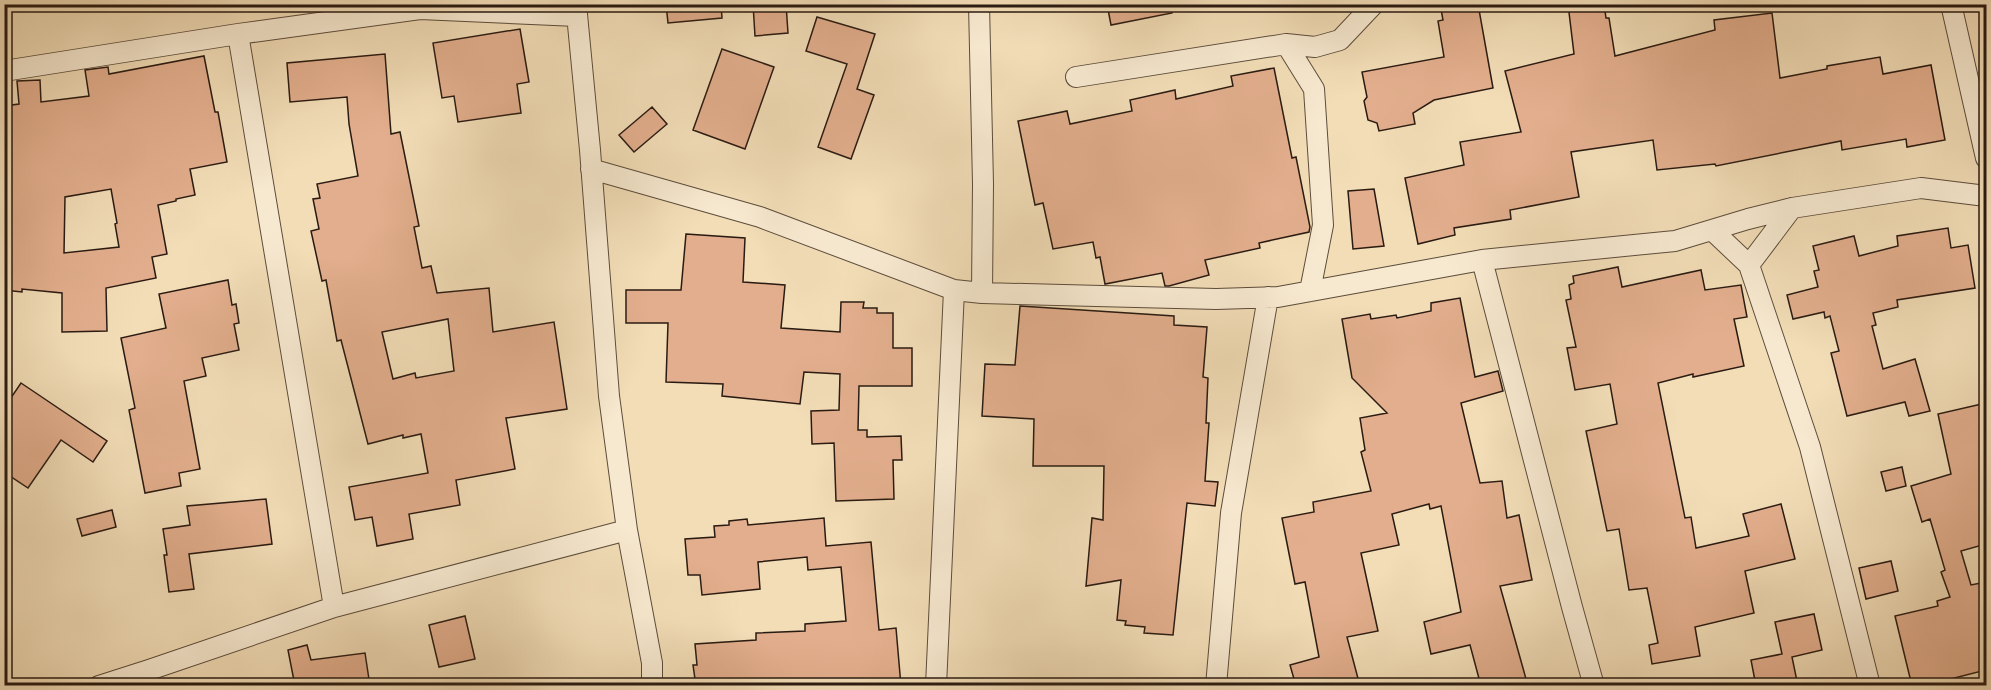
<svg xmlns="http://www.w3.org/2000/svg" width="1991" height="690" viewBox="0 0 1991 690" font-family="'Libre Bodoni',serif">
<rect width="100%" height="100%" fill="#f2ddb7"/>
<filter id="stains"><feTurbulence type="fractalNoise" baseFrequency=".00333" numOctaves="4"/><feColorMatrix values="0 0 0 0 .2 0 0 0 0 .09 0 0 0 0 .02 0 0 0 .5 -.17"/></filter>
<radialGradient id="worn" r=".72"><stop offset=".6" stop-color="#630" stop-opacity="0"/><stop offset="1" stop-color="#630" stop-opacity=".3"/></radialGradient>
<path fill="#e2ae8d" stroke="#2a1b12" stroke-width="1.5" fill-rule="evenodd" d="M666 4H721L722 18 668 23Z
M753 4H786L788 33 755 36Z
M1107 4H1171L1172 13 1111 25Z
M1440 4H1478L1493 88 1434 100 1413 113 1415 124 1379 131 1377 123 1368 120 1364 101 1367 97 1362 72 1444 57 1438 21 1443 20Z
M1568 4H1604L1606 18H1609L1615 56 1715 30 1714 20 1772 13 1780 78 1827 69V66L1880 57 1883 74 1931 65 1945 140 1907 147 1906 139 1842 150 1841 141 1716 166 1715 164 1657 170 1653 140 1571 152 1579 197 1510 210 1511 219 1454 228 1455 235 1418 244 1405 178 1464 165 1460 142 1521 132 1505 71 1574 54Z
M817 17 875 34 857 89 874 95 851 159 818 147 847 64 806 51Z
M520 29 529 82 517 84 521 113 458 122 454 96 442 98 433 43Z
M722 49 774 67 745 149 693 130Z
M385 54 391 134 400 132 419 226 414 227 422 268 431 266 437 293 489 288 493 332 554 322 567 409 506 418 515 469 456 480 460 505 409 514 413 539 377 546 372 517 355 520 349 487 428 473 421 434 403 438V435L368 444 341 340 337 341 326 280 322 281 311 231 319 229 313 199 320 198 317 184 358 176 349 124 347 97 290 102 287 63ZM448 319 454 371 416 378 415 373 393 379 382 332Z
M204 56 215 112H218L227 162 190 169 195 195 176 199V201L158 205 167 254 152 257 156 278 106 288 107 331 62 332V293L22 289V292L4 290V106L19 104 17 81 40 80 41 102 89 96 85 70 108 67 109 74ZM111 189 117 223 115 224 119 247 64 253 65 197Z
M1274 68 1292 158 1296 157 1310 227 1309 232 1259 243 1260 248 1205 260 1209 275 1169 286H1165L1162 273 1105 284 1100 257 1096 258 1093 242 1053 249 1043 203 1035 205 1018 121 1067 111 1070 124 1132 111 1130 100 1175 90 1176 99 1233 86 1231 76Z
M652 107 667 124 634 152 619 135Z
M1374 189 1384 246 1353 249 1348 191Z
M1948 228 1951 248 1968 245 1975 288 1897 300 1898 307 1873 313 1876 325 1872 326 1883 369 1915 359 1930 411 1909 416 1905 402 1847 416 1831 353 1839 351 1830 316 1825 318 1824 312 1793 319 1787 295 1818 287 1814 271 1819 270 1813 246 1854 236 1859 256 1898 246 1897 236Z
M686 234 745 238 743 282 785 285 781 328 840 332 841 302H864L863 308H877V313H893V348H912V386H859L858 430H867V437L901 436 902 460H893L894 499 836 501 834 443 812 444 811 411 839 410 840 374 804 372 800 404 722 396 723 384 666 382 668 323H626V290H681Z
M1618 267 1622 287 1701 270 1705 290 1741 285 1747 317 1734 319 1744 366 1693 377V374L1658 383 1685 518 1691 517 1696 548 1749 536 1743 514 1781 504 1795 559 1745 571 1754 613 1695 627 1700 656 1652 664 1649 645 1658 643 1647 588 1629 590 1619 529 1607 531 1586 431 1617 424 1610 384 1575 390 1567 348 1576 347 1566 300 1571 299 1569 285 1574 283 1573 276Z
M228 280 232 305 236 304 239 323 234 324 239 350 202 358 206 376 184 381 200 469 179 473 181 486 145 493 129 410 135 408 121 338 166 328 159 294Z
M1460 298 1475 377 1498 371 1503 391 1461 403 1480 483 1502 481 1507 518 1519 515 1532 580 1500 586 1528 686H1481L1470 645 1431 654 1424 622 1461 612 1441 506 1430 509 1429 504 1392 514 1399 545 1361 553 1378 631 1347 637 1360 686H1296L1290 665 1319 657 1305 582 1295 584 1282 518 1314 512 1313 502 1371 491 1361 452 1365 450 1360 418 1387 413 1352 378 1342 319 1370 314 1371 319 1396 315 1397 318 1431 311V303Z
M1020 306 1174 316V325L1207 327 1203 377 1208 378 1206 423H1209L1205 481 1218 482 1215 506 1187 503 1173 635 1144 633 1145 627 1125 625 1126 621 1117 620 1121 580 1086 586 1092 518 1103 520 1104 466H1033L1034 419 982 416 985 364 1015 365Z
M21 383 107 441 93 462 61 440 28 488 4 472V408Z
M1986 403V437L1980 438 1986 461V544L1961 551 1971 585 1986 582V670L1923 686H1912L1895 616 1938 606 1937 601 1950 597 1941 572 1945 570 1930 519 1922 522 1911 486 1951 474 1938 414Z
M1902 467 1906 486 1886 491 1881 472Z
M266 499 272 544 189 554 194 589 169 592 164 555H167L163 529 190 525 187 506Z
M112 510 116 527 82 536 77 519Z
M824 518 826 546 871 542 879 630 896 628 901 686H756L755 680 719 686H696L693 665H697L695 644 756 640V633L805 631V624L846 621 841 567 808 570 807 557 758 562 760 589 702 595 700 575H688L685 539 715 537 714 526 729 525V521L747 519 748 525Z
M1891 561 1898 591 1866 599 1859 568Z
M1814 614 1822 650 1792 657 1798 686H1756L1751 660 1782 654 1775 622Z
M465 616 475 659 439 667 429 625Z
M307 645 311 660 365 653 370 686H295L288 650Z"/>
<g fill="none" stroke-linecap="round" stroke-linejoin="round">
<g stroke="#5c4c3b" stroke-width="22">
<path id="street" d="M576 4 590 150 609 396 627 530 652 663V686
M979 4 983 184 982 293
M1951 4 1986 158
M238 34 334 607
M1286 44 1314 89 1323 225 1310 291
M4 71 238 34 420 9 577 16
M1076 77 1286 44 1315 47 1340 40 1374 4
M591 169 760 217 954 290 982 293 1216 299 1278 297 1482 260 1675 241 1748 219 1792 208 1921 188 1986 196
M1712 230 1749 265 1810 447 1870 686
M1482 260 1572 607 1594 686
M1749 265 1792 208
M99 686 149 670 334 607 627 530
M936 686 954 290
M1216 686 1231 513 1268 297"/>
</g>
<use href="#street" stroke="#f7e9d0" stroke-width="20"/>
</g>
<rect width="1991" height="690" fill="none" stroke="#f2ddb7" stroke-width="24"/>
<rect x="6" y="6" width="1979" height="678" fill="none" stroke="#2a1b12" stroke-width="3"/>
<rect x="12" y="12" width="1967" height="666" fill="none" stroke="#2a1b12" stroke-width="1.5"/>
<rect width="100%" height="100%" filter="url(#stains)"/>
<rect width="100%" height="100%" fill="url(#worn)"/>
</svg>
